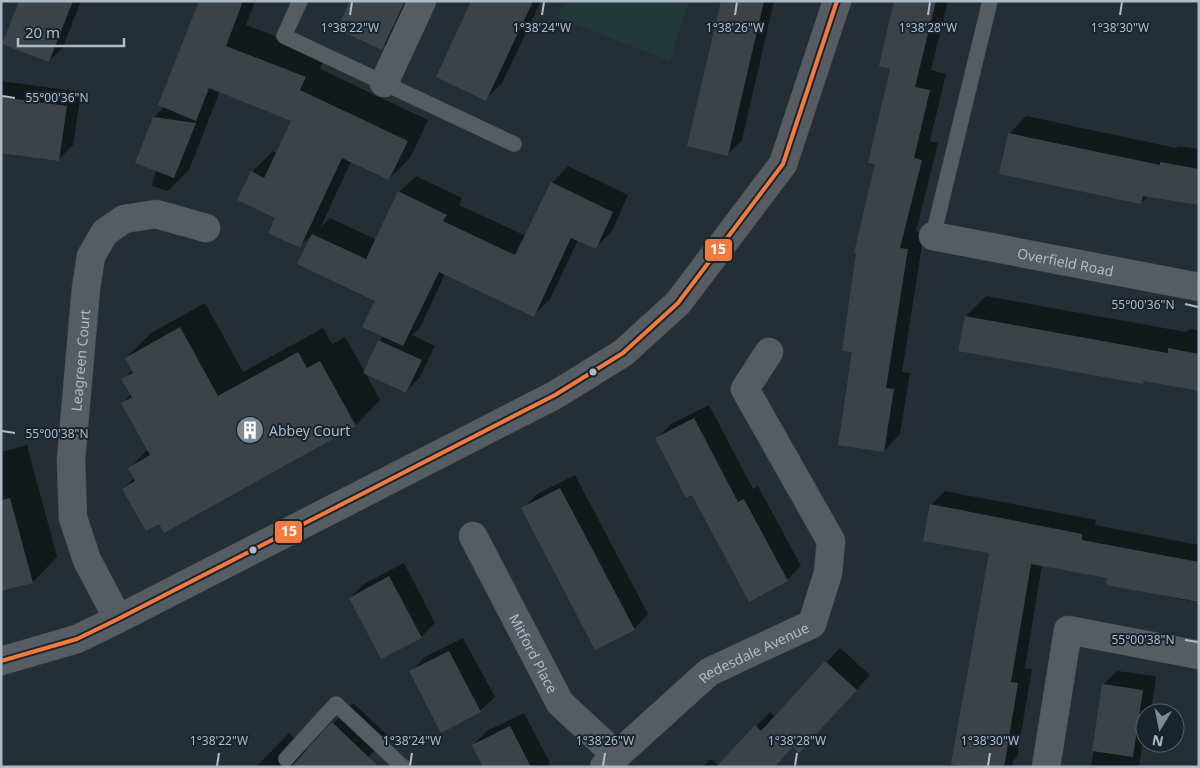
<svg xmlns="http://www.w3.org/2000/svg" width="1200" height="768" viewBox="0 0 1200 768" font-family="'Noto Sans',sans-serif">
<rect width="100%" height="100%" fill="#252e34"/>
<path fill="#223939" d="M566 1H689L670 61 557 17Z"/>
<path fill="#0007" d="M20 1H81L63 47 49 61Z
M200 1H255L246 25 326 56 320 69 428 120 410 158 389 179 351 161 321 227 330 218 377 240 399 192 416 176 462 198 459 205 526 236 552 183 568 166 628 195 612 231 595 248 578 240 550 299 533 316 445 274 420 328 412 335 435 346 420 377 406 392 365 372 380 400 356 425 165 531 160 522 123 489 135 477 130 468 148 449 122 403 131 394 123 379 133 370 126 358 151 333 205 303 243 372 323 328 332 344 345 337 365 372 379 341 384 336 376 300 299 264 314 233 300 246 252 172 273 151 277 153 293 120 220 91 189 170 168 191 152 186 156 170 137 162 155 116 164 107Z
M352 1H415L402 28 382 48Z
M473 1H541L502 83 486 99Z
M722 1H774L742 140 728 154Z
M895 1H948L931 70 946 74 930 141 938 143 916 231 924 233 902 372 910 373 900 434 884 451 854 351 877 164 892 68Z
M1 81 81 92 73 145 59 159 1 151Z
M1026 116 1176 148 1178 146 1199 149V204L1149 195 1141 203 1001 173 1010 133Z
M986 296 1186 332 1190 329 1199 330V390L1146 380 1142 383 960 350 966 316Z
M709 405 753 489 758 486 801 566 787 580 693 493 656 439 671 424Z
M27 445 57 557 33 582 1 590V452Z
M575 475 648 614 634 629 523 509 537 494Z
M945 491 1096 520 1095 525 1199 545V602L1177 599V597L1109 577 1042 565 1025 668 1032 669 1017 757 1013 761 1012 767H959L991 552 931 505Z
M404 563 435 623 421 637 350 598 364 584Z
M463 638 495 697 480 711 411 672 425 657Z
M840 648 870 675 814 737 794 746 775 767H702L711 759 719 766 770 712 775 717Z
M1117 671 1156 676 1151 713H1145L1146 743 1142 746 1139 767H1091L1103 685Z
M353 703 388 736 359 767H256L289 733 305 750 309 749Z
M524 713 550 763 546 767H484L473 745 487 731Z"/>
<path fill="#3c4348" d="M19 1H73L49 62 2 44Z
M199 1H243L226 46 306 77 300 90 408 141 389 180 342 158 300 248 268 233 275 218 237 200 251 171 264 178 291 121 209 88 196 121 158 105Z
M350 1H405L382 50 337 29Z
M471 1H533L486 101 436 77Z
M721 1H764L728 156 687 146Z
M894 1H936L915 87 930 90 914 158 922 160 900 248 908 249 886 388 894 389 884 452 838 445 852 352 842 351 856 253H854L875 164 868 163 890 69 879 66Z
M1 97 67 106 59 161 1 153Z
M153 117 196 123 174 178 135 163Z
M1008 133 1160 165V162L1199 169V205L1143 196 1141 204 999 174Z
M551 182 613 212 596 249 571 238 534 317 439 272 403 346 362 327 375 301 297 264 312 234 366 259 398 191 447 215 443 221 515 255Z
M965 316 1168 353V348L1199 354V391L1144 381 1143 384 958 351Z
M180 327 218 396 298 352 307 368 320 361 356 426 164 533 159 524 146 531 122 489 135 481 128 468 150 455 121 403 132 397 121 379 133 373 125 358Z
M378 340 422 360 406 393 363 373Z
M694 418 738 502 744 499 788 581 749 602 692 495 686 498 655 438Z
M560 488 635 630 595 650 521 508Z
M10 498 33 583 1 591V500Z
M930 504 1082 534V540L1199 562V602L1106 585 1107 578 1031 564 1011 682 1018 683 1004 767H968L951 764 989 553 923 541Z
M389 576 422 638 381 659 349 598Z
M449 651 481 712 441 733 409 671Z
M825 661 857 690 799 753 793 747 775 767H716L755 725 761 731Z
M1102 684 1143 690 1133 757 1092 751Z
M332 722 379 767H291Z
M510 726 531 767H483L472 745Z"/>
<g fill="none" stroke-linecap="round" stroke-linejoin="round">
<g stroke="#434a4e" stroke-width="16">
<path id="service" d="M300 1 284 36 514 144
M933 236 990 1
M286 759 336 704 403 767"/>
</g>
<g stroke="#434a4e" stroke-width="29">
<g id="minor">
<path d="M384 83 422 1"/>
<path id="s1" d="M933 236 1199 287"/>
<path id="s2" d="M473 536 560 703 616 755"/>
<path id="s3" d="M118 619 87 560 73 518 71 460 86 288 91 256 105 232 124 219 156 214 206 228"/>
<path id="s4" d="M604 767 709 672 812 624 828 573 831 541 745 389 769 352"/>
<path d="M1046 767 1068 630 1199 655"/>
</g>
</g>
<g stroke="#434a4e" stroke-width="29">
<path id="tertiary" d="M1 661 77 639 118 619 555 395 623 353 678 303 783 164 837 1"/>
</g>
<use href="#service" stroke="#555c62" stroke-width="15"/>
<use href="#minor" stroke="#555c62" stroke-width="28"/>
<use href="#tertiary" stroke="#555c62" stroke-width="28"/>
<g stroke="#19252e" stroke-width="8">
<path id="bus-1" d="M1 661 77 639 118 619 555 395 623 353 678 303 783 164 837 1"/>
</g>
<use href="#bus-1" stroke="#f6793e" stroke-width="4"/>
</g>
<path fill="none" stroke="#aebbc6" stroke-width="2" d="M350 15 352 2M542 15 544 2M735 15 737 2M928 15 930 2M1120 15 1122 2M2 96 15 98M1185 304 1198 307M2 431 15 433M1185 640 1198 642M217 766 219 753M410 766 412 753M603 766 605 753M795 766 797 753M988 766 990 753"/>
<defs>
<g id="building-disc" transform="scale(1.4375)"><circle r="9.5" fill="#7e8a93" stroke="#19252e"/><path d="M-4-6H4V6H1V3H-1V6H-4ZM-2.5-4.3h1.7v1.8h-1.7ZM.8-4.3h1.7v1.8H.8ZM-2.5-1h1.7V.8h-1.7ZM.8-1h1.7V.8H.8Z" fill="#fff"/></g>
</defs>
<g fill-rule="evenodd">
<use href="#building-disc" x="250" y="430"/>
</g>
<g fill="#aebbc6" stroke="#19252e" stroke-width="2">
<circle cx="593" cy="372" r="4.5"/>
<circle cx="253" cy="550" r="4.5"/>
</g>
<g text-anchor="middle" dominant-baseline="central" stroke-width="4" stroke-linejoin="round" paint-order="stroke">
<g font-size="14" fill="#aebbc6" stroke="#19252e">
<text stroke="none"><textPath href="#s1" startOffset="135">Overfield Road</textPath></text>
<text stroke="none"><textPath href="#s3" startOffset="269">Leagreen Court</textPath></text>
<text stroke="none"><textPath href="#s2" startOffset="132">Mitford Place</textPath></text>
<text stroke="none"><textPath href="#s4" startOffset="190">Redesdale Avenue</textPath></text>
</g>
<g font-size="14" fill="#aebbc6" stroke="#19252e" text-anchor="start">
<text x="269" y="430">Abbey Court</text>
</g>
</g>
<g font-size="12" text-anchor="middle" fill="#aebbc6" stroke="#19252e" stroke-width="4" stroke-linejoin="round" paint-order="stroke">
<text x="350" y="32">1°38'22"W</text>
<text x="542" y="32">1°38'24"W</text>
<text x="735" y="32">1°38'26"W</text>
<text x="928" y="32">1°38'28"W</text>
<text x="1120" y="32">1°38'30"W</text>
<text x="57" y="102">55°00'36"N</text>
<text x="1143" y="309">55°00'36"N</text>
<text x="57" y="438">55°00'38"N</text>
<text x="1143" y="644">55°00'38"N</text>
<text x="219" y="745">1°38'22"W</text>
<text x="412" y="745">1°38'24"W</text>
<text x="605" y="745">1°38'26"W</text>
<text x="797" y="745">1°38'28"W</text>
<text x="990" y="745">1°38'30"W</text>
</g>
<g stroke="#19252e" stroke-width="2">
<rect x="704" y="238" width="29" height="24" rx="5" fill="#f6793e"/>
<rect x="274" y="520" width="29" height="24" rx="5" fill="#f6793e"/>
</g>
<g font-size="14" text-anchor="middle" font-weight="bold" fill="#fff">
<text x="718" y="254">15</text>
<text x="289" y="536">15</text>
</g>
<rect width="1200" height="768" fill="none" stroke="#aebbc6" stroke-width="5"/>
<g transform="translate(1160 728) rotate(190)"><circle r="24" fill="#19252e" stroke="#55616b"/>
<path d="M0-4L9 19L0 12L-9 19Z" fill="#7e8a93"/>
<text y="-8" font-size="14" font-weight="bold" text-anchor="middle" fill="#aebbc6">N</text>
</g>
<path d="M18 38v8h106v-8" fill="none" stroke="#aebbc6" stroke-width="2.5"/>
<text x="25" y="38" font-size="15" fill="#aebbc6" stroke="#19252e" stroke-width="4" paint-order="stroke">20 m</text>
</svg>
